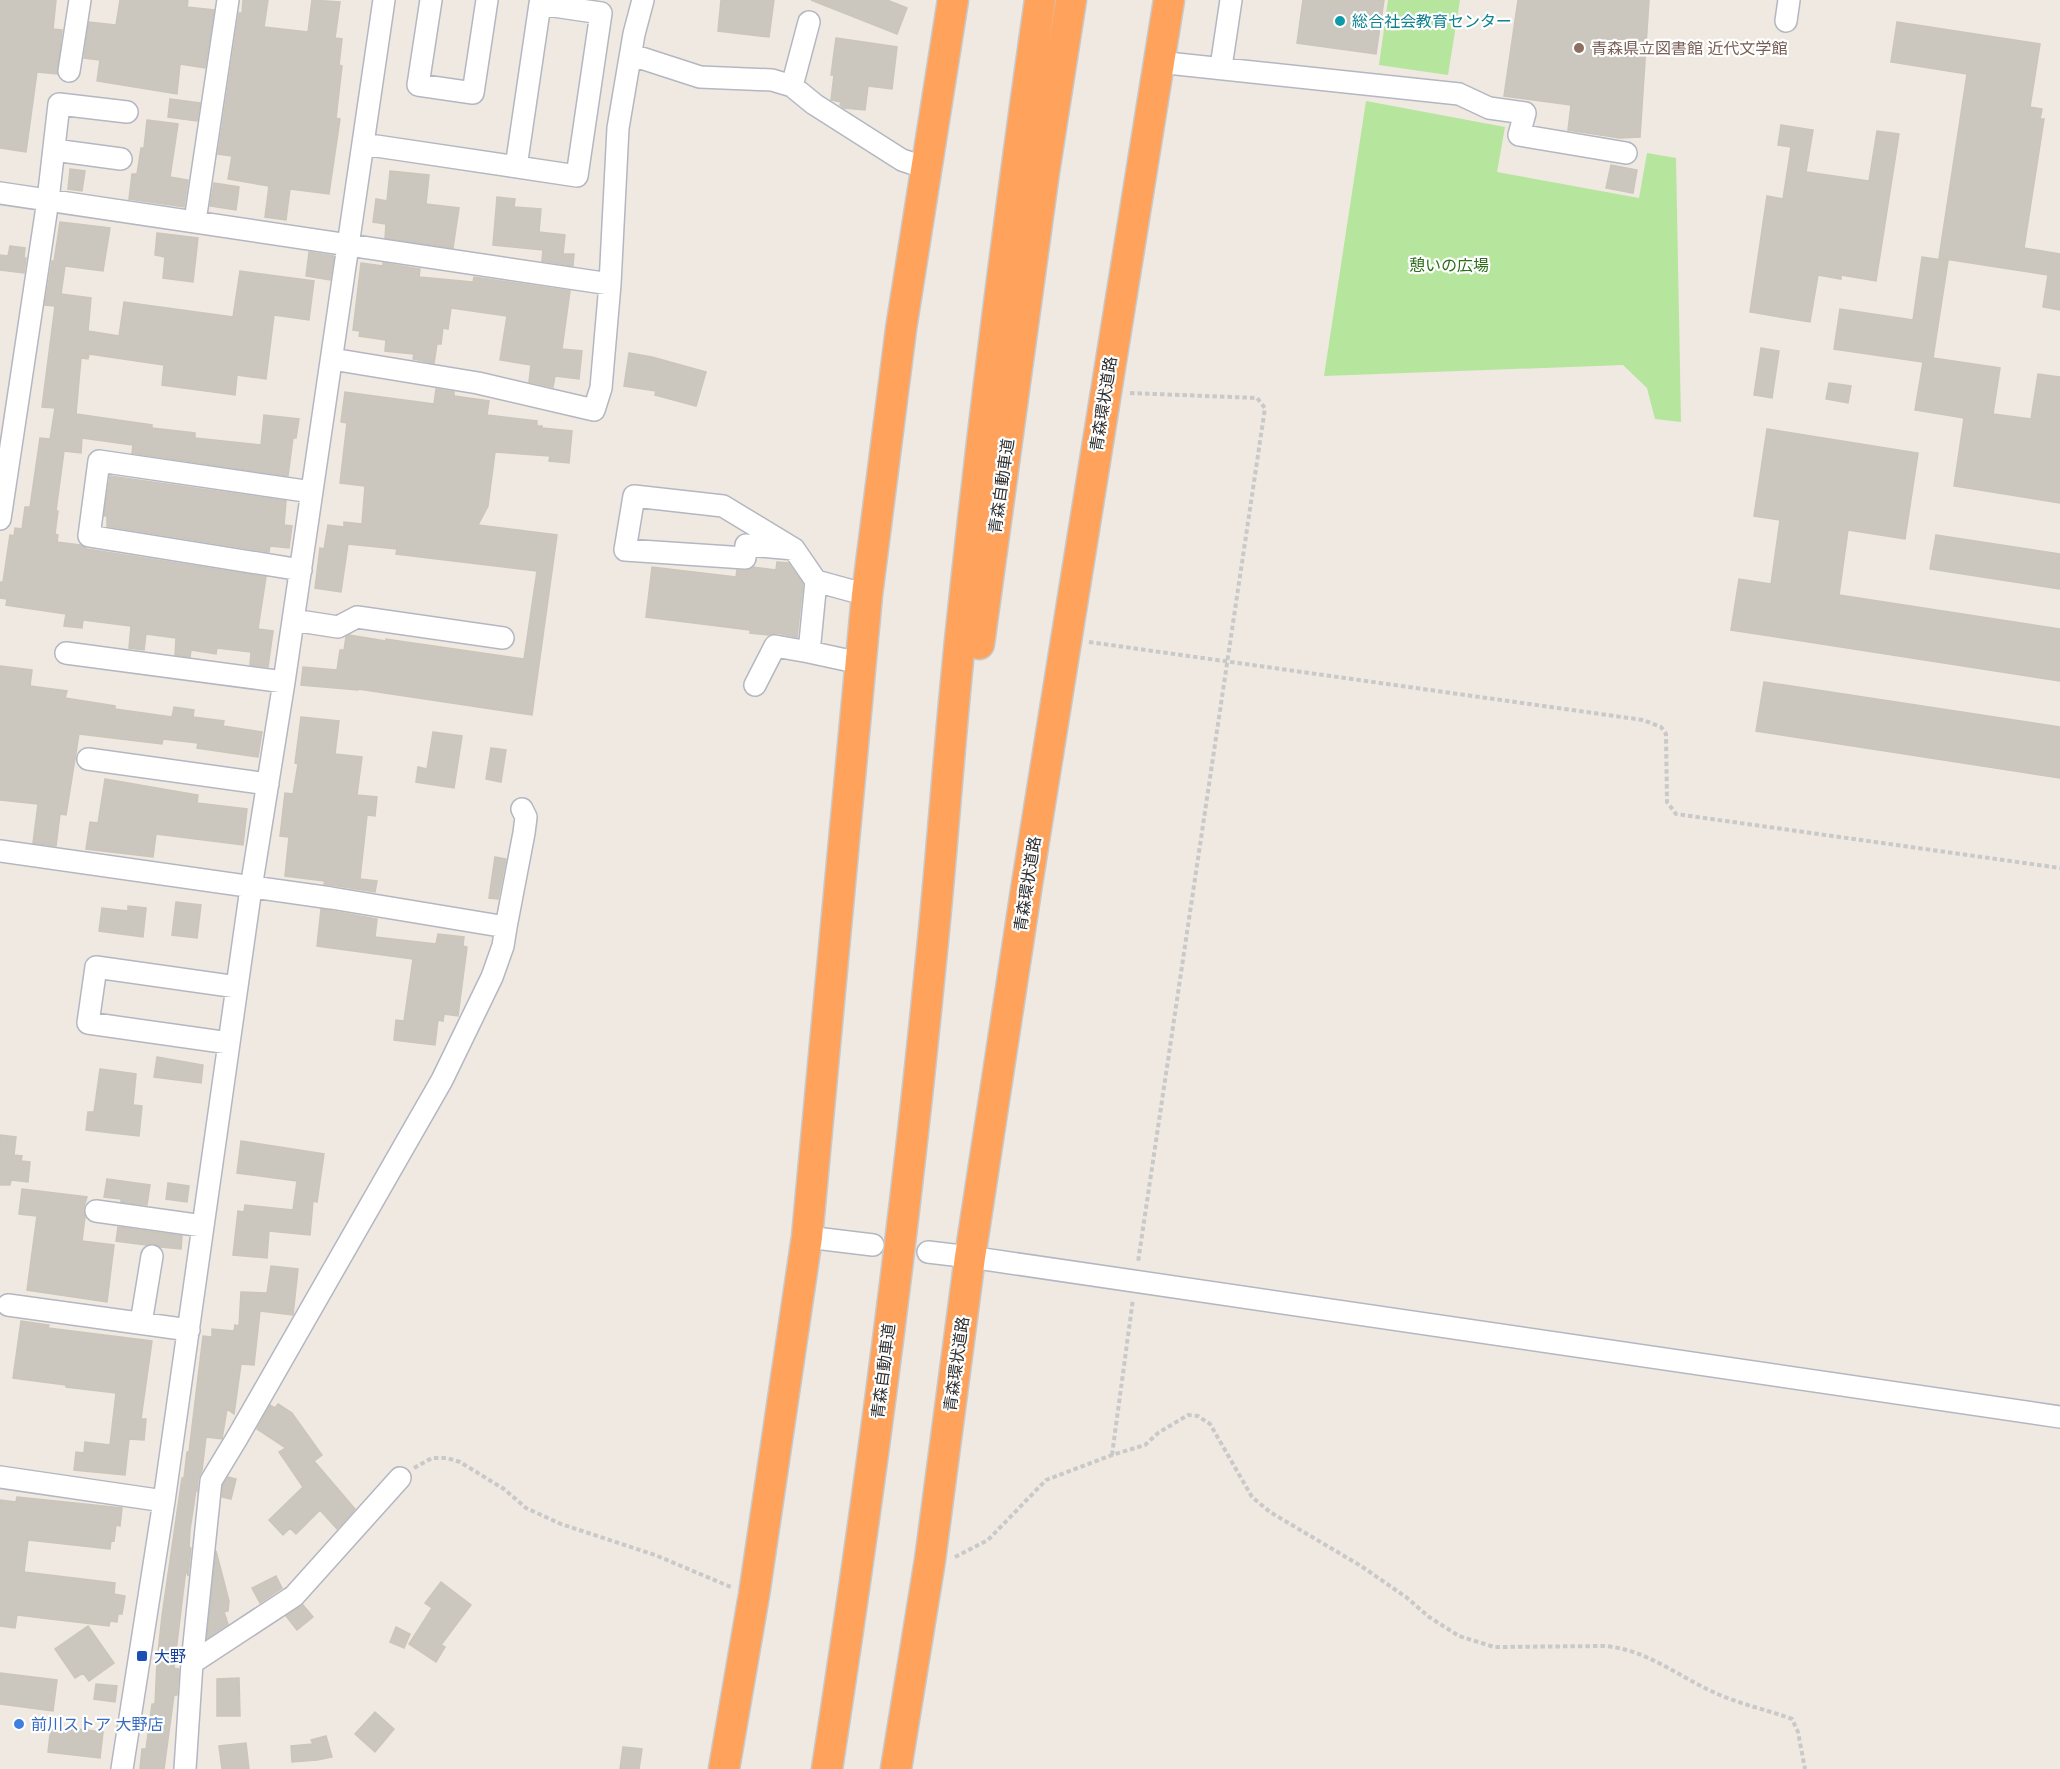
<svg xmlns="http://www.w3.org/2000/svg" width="2060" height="1769" viewBox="0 0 2060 1769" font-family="Inter,'Noto Sans JP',sans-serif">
<rect width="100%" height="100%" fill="#efe9e1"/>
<path fill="#b6e59e" d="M1388 0H1460L1448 75 1379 65Z
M1366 101 1505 127 1497 172 1639 198 1647 153 1676 158 1681 422 1655 419 1647 388 1623 365 1324 376Z"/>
<path fill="#cbc7bf" stroke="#cbc5ba" stroke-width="1.5" d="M0 0H56L53 29 62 30 57 74 37 72 26 152 0 148Z
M120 0H179L188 1 187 7 214 10 205 68 180 64 177 94 97 81 100 60 84 58 89 22 116 25Z
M243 0H268L264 27 308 32 312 0 340 2 335 38 342 39 339 65 342 66 336 118 340 119 329 194 290 189 286 220 265 217 269 186 228 179 232 156 218 154 239 13H242Z
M721 0H774L769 37 718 31Z
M811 0H887L907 8 897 34Z
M1303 0H1384L1376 54 1297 43Z
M1518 0H1649L1640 137 1620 138 1568 130 1571 105 1504 96Z
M1897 22 2040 44 2030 107 2042 109 2040 119H2044L2024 248 2060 254V310L2043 307 2048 275 1939 258 1967 74 1891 62Z
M836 38 897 47 892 89 868 86 865 110 844 108 840 105 841 102 831 100 834 75H831Z
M170 99 200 103 197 121 168 117Z
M147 120 178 124 170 177 188 180 184 207 129 199 132 174H137L141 148H144Z
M1781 125 1813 130 1806 172 1869 181 1877 131 1899 134 1876 281 1841 275V279L1818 275 1810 322 1750 312 1767 196 1783 199 1791 147 1778 145Z
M1611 165 1637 170 1633 193 1606 188Z
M70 169 85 171 82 191 68 189Z
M390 171 429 175 426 204 459 208 453 248 385 238 386 224 373 222 376 199 387 201Z
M214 183 239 187 236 210 210 206Z
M497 197 515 199 514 207 541 209 539 232 565 235 563 254H574L573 266 542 261 543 250 493 245Z
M60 222 110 228 103 271 65 266 61 294 91 298 88 331 119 336 124 302 233 317 240 271 314 281 309 320 274 315 266 379 237 375 235 395 162 385 164 365 89 354 88 359 81 358 76 414 152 425V428L195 433V438L261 445 264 415 299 419 296 438H293L288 476 132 453 133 445 82 438 81 453 64 451 56 511H58L55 534 58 535 57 542 80 545 87 549 266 577 258 629 273 631 268 667 250 665 251 652 217 648 216 654 191 650 190 657 175 655 176 638 146 634 144 650 129 648 131 626 83 620 82 628 64 626 66 614 6 605 7 599 0 598V582H3L10 535 14 536 15 528 22 529 25 507H30L40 438 50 439 55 408 42 407 55 306 45 305 52 261 54 262Z
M157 233 198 238 193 282 163 278 165 257 155 255Z
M10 246 25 248 24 258H26L24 273 0 270V255L8 256Z
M309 252 334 256 330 280 306 276Z
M1922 257 1948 261 1933 358 2000 368 1993 414 2031 419 2038 374 2060 377V503L1954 486 1964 418 1915 410 1923 362 1834 349 1840 309 1913 320Z
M361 263 383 266V263L420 269 419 277 473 282 474 277 570 291 562 349 582 351 579 379 555 376 553 387 529 382 531 365 500 360 507 316 451 308 448 329 443 328 441 344H437L434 363 413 359 414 354 385 351 386 340 359 336 360 331 353 330Z
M1761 348 1779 351 1772 398 1754 395Z
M629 353 652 357 706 372 696 406 655 395 656 391 624 386Z
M1829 383 1851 386 1848 403 1826 399Z
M436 389 454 392V396L489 401 487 415 537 421V426H542V428L572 431 569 463 549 461 550 456 495 452 488 506 478 525 557 535 532 715 358 689V690L301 685 303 667 337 670 340 650H344L346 637 349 635 386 641V639L524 659 537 571 396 554 397 549 348 544 341 592 315 588 320 548 324 549 328 525 344 527V522L362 524 365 486 340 483 347 423 341 422 345 392 434 404Z
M1767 429 1918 453 1905 539 1848 530 1839 595 2060 629V681L1731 630 1739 579 1771 584 1780 520 1754 516Z
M110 476 286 501 284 525 292 526 289 548 270 546 269 552 107 526V516H104Z
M1936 535 2060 554V589L1930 569Z
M777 562 788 563 803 584 797 637 777 633 768 635 750 633V630L646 617 652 567 736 577 737 570 745 571 753 567 776 570Z
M0 666 32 670 30 686 67 691 65 698 115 706V709L172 717 174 707 194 710 193 717 224 721 223 726 262 732 258 757 197 748 198 743 163 739 162 744 79 734 66 815 60 814 56 846 33 843 38 804 0 800Z
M1764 682 2060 727V778L1756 731Z
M301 717 339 721 335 754 362 757 357 795 377 797 375 816 367 815 360 879 377 881 375 892 324 884 325 881 285 876 289 837 280 836 285 793 293 794 298 764 295 763Z
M433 732 462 736 454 788 416 782 418 767 427 769Z
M491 748 506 750 501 782 486 779Z
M105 779 198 795 197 803 247 809 243 845 156 834 153 857 86 849 90 822 98 823Z
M495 857 506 859 498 899 489 898Z
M176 902 201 905 197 938 172 935Z
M128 906 146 908 143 937 99 931 102 908 128 911Z
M321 909 377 919 375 937 436 944 438 934 464 937 463 946 467 947 458 1016 444 1014 443 1021 438 1020 435 1045 394 1040 396 1020 404 1021 413 959 317 946Z
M157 1057 203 1065 201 1083 154 1077Z
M100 1069 136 1074 133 1105 142 1106 139 1136 86 1130 88 1112H94Z
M0 1135 16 1137 14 1155 22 1156 21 1161 30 1162 28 1182 11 1180 10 1185H0Z
M241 1141 324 1154 317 1202 313 1201 310 1235 269 1231 267 1258 233 1255 238 1211 244 1212 245 1205 293 1210 297 1181 237 1173Z
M107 1179 150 1185 147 1205 121 1202V1199L104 1197Z
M168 1183 189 1186 187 1202 166 1199Z
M22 1189 87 1197 83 1210 85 1217 82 1241 114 1245 107 1302 27 1290 37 1216 19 1214Z
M118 1227 182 1236 181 1249 161 1247 153 1243 146 1245 116 1241Z
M271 1266 298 1269 293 1315 260 1311 254 1365 241 1364 234 1414 227 1409 222 1439 206 1437 202 1470 198 1479 197 1491 196 1490 190 1530 189 1547 191 1548 188 1576 186 1569 174 1668 179 1669 177 1695H174L164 1769H140L142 1749H146L152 1704H155L157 1662 162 1616 182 1478H184L187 1452H189L203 1336 212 1337V1329L234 1331 235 1325 239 1326 241 1292 267 1293Z
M21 1321 49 1325 48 1328 152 1341 141 1419H146L144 1440 129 1439 125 1475 74 1470 76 1452 84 1453 85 1442 110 1445 116 1393 66 1387V1385L13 1378Z
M278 1404 292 1413 322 1455 314 1461 355 1509 337 1529 320 1510 296 1534 290 1528 283 1535 269 1520 303 1487 279 1452 286 1448 257 1429 270 1405 275 1408Z
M228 1477 236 1479 231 1499 222 1497 223 1485Z
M17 1497 122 1508 120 1526 116 1525 114 1541 111 1540 110 1549 28 1540 24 1572 115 1583 114 1594 125 1596 122 1614H118L117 1622 110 1621 109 1626 17 1615 15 1628 0 1626V1500L16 1502Z
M216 1551 229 1601 228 1611 224 1612 228 1624 207 1638Z
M276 1576 282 1588 260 1603 252 1588Z
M441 1582 471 1605 441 1645 445 1647 436 1662 409 1644 432 1608 425 1603Z
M303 1605 313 1617 297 1630 286 1616Z
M88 1626 114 1663 89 1681 83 1673 75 1678 55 1649Z
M396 1627 410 1634 404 1648 390 1642Z
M0 1673 57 1680 53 1711 0 1704Z
M239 1678 240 1716H217V1679Z
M96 1684 117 1686 115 1702 94 1699Z
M375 1712 394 1729 375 1752 355 1734Z
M51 1726 103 1732 100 1758 48 1752Z
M326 1736 332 1757 317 1760 292 1762 291 1746 313 1744 311 1740Z
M246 1743 249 1769H222L219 1746Z
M623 1747 642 1749 639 1769H620Z"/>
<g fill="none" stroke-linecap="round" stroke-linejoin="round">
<g stroke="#b4b7c1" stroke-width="24">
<path id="minor" d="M431 0 418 85 473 93 487 0
M1786 21 1789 0
M632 55 700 77 772 80 792 86 814 104 902 160 926 168
M1158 62 1459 94 1489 108 1525 113 1519 135 1626 153
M1221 67 1231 0
M69 71 80 0
M792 86 809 22
M363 144 577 176 601 13 540 4 516 167
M54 150 121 159
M0 193 610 284
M195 221 228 0
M332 359 478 383 594 410 601 388 610 284 618 128 634 34 643 0
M0 519 48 200 59 104 127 112
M794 549 746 545 745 558 625 550 634 496 723 506 794 549 816 581
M301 570 89 536 99 461 312 492
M293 620 338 627 357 617 503 638
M66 653 284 682
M860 663 809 652 816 581 867 595
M755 685 775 646 809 652
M88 759 268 784
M0 851 331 898 506 927 524 833 526 817 522 809
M229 1043 88 1023 96 967 237 987
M96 1211 203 1226
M807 1237 873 1245
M928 1252 970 1257 2060 1417
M8 1305 189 1330
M141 1323 152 1256
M0 1477 164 1501
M192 1663 211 1481 237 1438 442 1080 492 977 503 946 506 927
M122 1769 164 1501 251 888 284 682 384 0
M185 1769 192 1663 294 1596 400 1478"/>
</g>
<g stroke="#c9c9c9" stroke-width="33">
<path id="highway" d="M979 644 1044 172 1071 0
M724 1769 754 1595 807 1237 867 595 901 329 953 0
M827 1769C868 1504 904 1237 930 970 942 857 949 744 961 631 983 420 1010 210 1040 0
M896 1769 930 1560 970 1257 1027 884 1169 0"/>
</g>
<path stroke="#c9c9c9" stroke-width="4" stroke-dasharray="4.5 3" stroke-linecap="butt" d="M1130 393 1257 398 1265 408 1138 1262
M1089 642 1643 720 1661 727 1666 734 1667 802 1676 814 2060 868
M1112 1455 1133 1299
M414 1468 432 1458H447L460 1462 504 1489 526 1508 561 1524 655 1555 731 1587
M955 1557 988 1540 1046 1480 1112 1455 1145 1445 1158 1433 1188 1415 1198 1416 1210 1424 1252 1497 1270 1512 1361 1566 1406 1597 1429 1617 1459 1636 1494 1647 1604 1646C1648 1649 1681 1679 1720 1695 1743 1705 1768 1710 1792 1719L1798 1732 1805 1769"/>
<use href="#minor" stroke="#fff" stroke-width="21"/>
<use href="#highway" stroke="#ffa35c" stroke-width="30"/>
</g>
<circle fill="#0f9aa8" stroke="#fff" stroke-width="2" cx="1340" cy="21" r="6"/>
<circle fill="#8d6e63" stroke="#fff" stroke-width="2" cx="1579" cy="48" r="6"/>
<rect fill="#1a4fb4" stroke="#fff" stroke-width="2" x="136" y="1650" width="12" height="12" rx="3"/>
<circle fill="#3f7fe0" stroke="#fff" stroke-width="2" cx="19" cy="1724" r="6"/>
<g text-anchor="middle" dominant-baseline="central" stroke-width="4.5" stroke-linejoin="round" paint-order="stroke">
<g font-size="16" fill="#0d838f" stroke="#fff" text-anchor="start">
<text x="1352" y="21">総合社会教育センター</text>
</g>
<g font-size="16" fill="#785e54" stroke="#fff" text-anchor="start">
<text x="1591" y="48">青森県立図書館 近代文学館</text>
</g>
<g font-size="16" fill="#2c6e1b" stroke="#fff">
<text x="1449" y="265">憩いの広場</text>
</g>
<g font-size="16" fill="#2e2e2e" stroke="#fff">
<text transform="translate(1103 404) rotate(-81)">青森環状道路</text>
<text transform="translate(1001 486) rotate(-82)">青森自動車道</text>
<text transform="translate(1027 884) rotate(-81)">青森環状道路</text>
<text transform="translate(956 1364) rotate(-82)">青森環状道路</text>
<text transform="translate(883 1371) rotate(-83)">青森自動車道</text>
</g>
<g font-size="16" fill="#164399" stroke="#fff" text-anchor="start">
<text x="154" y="1656">大野</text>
</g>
<g font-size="16" fill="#366cbe" stroke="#fff" text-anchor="start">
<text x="31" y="1724">前川ストア 大野店</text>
</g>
</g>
</svg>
